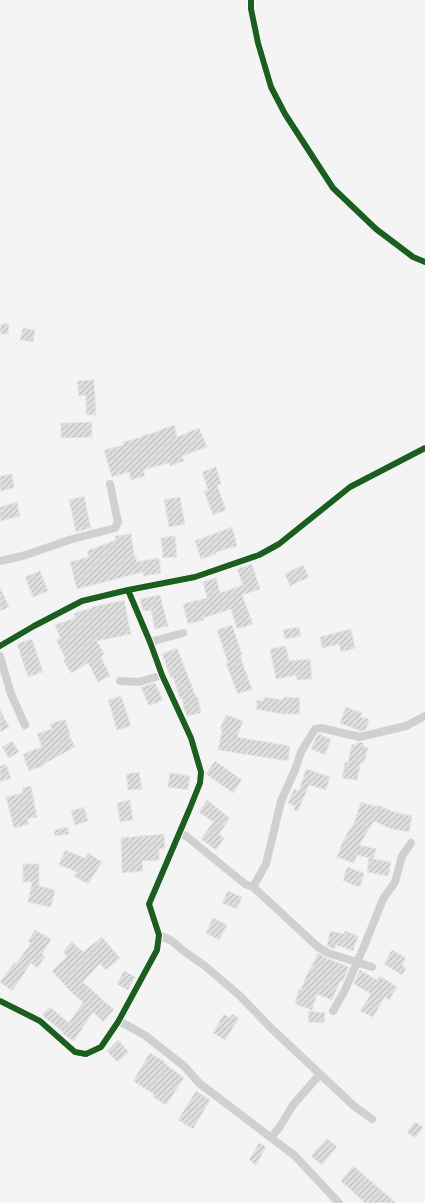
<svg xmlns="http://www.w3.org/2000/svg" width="425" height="1203" viewBox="0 0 425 1203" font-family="Montserrat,sans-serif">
<defs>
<pattern id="building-hatch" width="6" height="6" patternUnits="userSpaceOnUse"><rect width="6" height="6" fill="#ddddde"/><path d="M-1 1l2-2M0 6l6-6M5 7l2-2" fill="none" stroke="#b5b6b7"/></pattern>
</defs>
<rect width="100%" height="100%" fill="#f4f4f4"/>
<path fill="url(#building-hatch)" stroke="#e5e6e7" d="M1 324H9L8 334H0Z
M23 328 35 330 33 342 20 340Z
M94 380 96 415H86V395L79 396 77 381Z
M92 422V437L61 438V423Z
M174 425 177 437 199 428 207 447 182 456 184 461 170 466 169 463 143 470 145 476 131 480 129 472 112 477 104 450 124 445 123 442 142 437V436L160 431V430Z
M216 467 221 484 217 485 226 510 213 515 204 491 208 490 202 472Z
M12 474 14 488 0 491V476Z
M84 496 91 528 76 532 69 500Z
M180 497 185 524 169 527 164 500Z
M17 502 20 516 0 521V507Z
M232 527 237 546 216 552V554L201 559 195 541Z
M131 534 134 556H136L137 562 159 558 161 573 144 576 143 572 77 589 70 562 89 557 87 551 116 540 115 536Z
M175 536 177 557 163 558 161 538Z
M252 564 260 589 242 595 253 624 237 629 231 609 203 618 204 620 188 624 183 604 207 598 203 582 216 578 220 593 243 585 237 569Z
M303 565 309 577 290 586 285 574Z
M40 571 48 591 33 597 25 577Z
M0 587 9 607 0 611Z
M160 595 168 626 155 629 151 610 143 611 140 599Z
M124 600 131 634 97 641 104 654 101 656 110 676 98 682 88 663 71 673 63 660 66 659 56 640 60 638 55 625 75 618 74 613 93 608 92 607Z
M232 625 242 655 240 656 252 689 238 694 226 664 228 663 217 630Z
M299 627 301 636 285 639 283 630Z
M351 629 355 648 341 652 339 644 322 648 320 637Z
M32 639 43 672 28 677 17 644Z
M286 646 289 661 310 659 312 679 297 680 296 675 276 679 270 649Z
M177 648 196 697H198L201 713 187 716 184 709 182 698 180 699 173 677 171 678 162 654Z
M155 683 163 700 149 706 141 687Z
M121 696 131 726 117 730 108 700Z
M264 697 283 700 284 697 300 698 299 714H282L256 709 257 700 264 701Z
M346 707 362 713 360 717 369 719 366 730 361 731 340 723Z
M0 709 9 727 0 732Z
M226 715 243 721 237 737 290 746 288 761 218 750 222 730 220 729Z
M65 719 70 734 69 735 75 747 44 764 45 765 29 771 23 754 42 747 37 734 52 729 50 724Z
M318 734 331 739 325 755 311 749Z
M12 741 19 752 9 758 2 747Z
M357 742 364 743 363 746 368 748 364 763 361 762 357 780 342 778 345 762 348 763 352 744 356 745Z
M215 761 242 780 233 793 206 774Z
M6 764 11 778 0 782V766Z
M306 769 330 777 326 790 309 785 298 811 294 810 295 806 288 803 294 789 299 791Z
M139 772 142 789 128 790 126 774Z
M170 773 190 776 188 790 168 787Z
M31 786 37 817 27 819 29 824 14 828 6 797 23 793 22 788Z
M130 800 133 820 120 822 117 803Z
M207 800 230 818 219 834 224 838 216 850 201 839 213 822 199 812Z
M361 802 377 807 378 805 394 812 412 816 409 832 389 828 374 821 359 845 376 849 373 859 357 855 354 863 337 857 344 839 354 823Z
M84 807 88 821 75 825 71 811Z
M68 827 69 834 55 836 54 830Z
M164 834 165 849H159V860L142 861 143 871 122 873 121 838Z
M65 850 85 858 88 853 102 862 88 884 74 876 77 872 59 865Z
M369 858 391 862 388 876 367 872Z
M23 864H39V886L55 890 51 907 28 902 32 882H23Z
M347 867 364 873 360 887 343 881Z
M228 891 242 897 237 909 222 903Z
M213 918 227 925 219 940 206 933Z
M35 930 51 939 42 954 45 956 37 968 31 963 12 991 0 982 14 963 16 964 31 943 28 941Z
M330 931 344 934 345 931 358 936 353 951 336 945 335 949 327 946Z
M102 937 120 958 106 970 100 963 83 982 114 1010 103 1022 93 1012 74 1041 63 1034V1032L42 1015 50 1007 69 1023 83 1002 72 993 52 971 67 956 63 952 72 942 83 952Z
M392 950 406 958 402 965 406 968 402 975 384 964Z
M318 953 326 958 349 967 342 982 340 981 332 1000 317 994 312 1010 295 1004 299 989 301 990 309 969 310 970Z
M360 970 377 980 380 976 397 987 389 1000 385 997 373 1017 360 1011 371 994 354 984Z
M124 971 135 977 128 990 117 984Z
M309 1011 325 1013 324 1023 308 1022Z
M224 1014 230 1018 232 1014 239 1018 225 1040 213 1033Z
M118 1040 129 1052 117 1062 107 1051Z
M150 1053 165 1062 164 1063 184 1078 166 1105 153 1097 154 1094 133 1081Z
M196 1091 210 1100 193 1129 178 1120Z
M415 1122 423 1127 415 1138 407 1132Z
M327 1138 337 1147 322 1165 311 1156Z
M259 1143 266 1147 256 1165 249 1160Z
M353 1166 373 1183 396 1203H365L341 1181Z"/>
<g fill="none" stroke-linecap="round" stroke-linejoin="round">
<path stroke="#ced0d2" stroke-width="8" d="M251 0V9L258 43 271 87 285 114 333 188 376 229 413 257 425 262
M0 561 26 555 69 540 115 528 118 522 110 484
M150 642 183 633
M0 646 34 626 82 601 128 590 195 577 259 555 279 544 350 487 425 448
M0 656 11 694 25 725
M120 681 139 682 162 675
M179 833 186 836 245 884 253 887 318 947 328 953 372 967
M253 887 266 864 281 801 295 770 301 752 315 729 321 728 360 737 406 726 425 716
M159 935 172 941 185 952 205 966 239 995 272 1029 354 1106 372 1119
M0 1001 40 1021 75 1052 86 1054 101 1047 118 1022 157 950 159 935 149 904 190 808 200 783 201 772 191 738 162 675 150 642 128 590
M333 1011 345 990 365 944 383 899 395 882 402 856 411 843
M118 1022 123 1023 146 1036 184 1066 199 1083 295 1156 339 1203
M271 1137 279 1128 293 1105 320 1074"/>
<g stroke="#fff" stroke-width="8">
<path id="cycleway" d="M251 0V9L258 43 271 87 285 114 333 188 376 229 413 257 425 262
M0 646 34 626 82 601 128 590 195 577 259 555 279 544 350 487 425 448
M0 1001 40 1021 75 1052 86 1054 101 1047 118 1022 157 950 159 935 149 904 190 808 200 783 201 772 191 738 162 675 150 642 128 590"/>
</g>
<use href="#cycleway" stroke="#1b5e20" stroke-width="6"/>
</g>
</svg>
